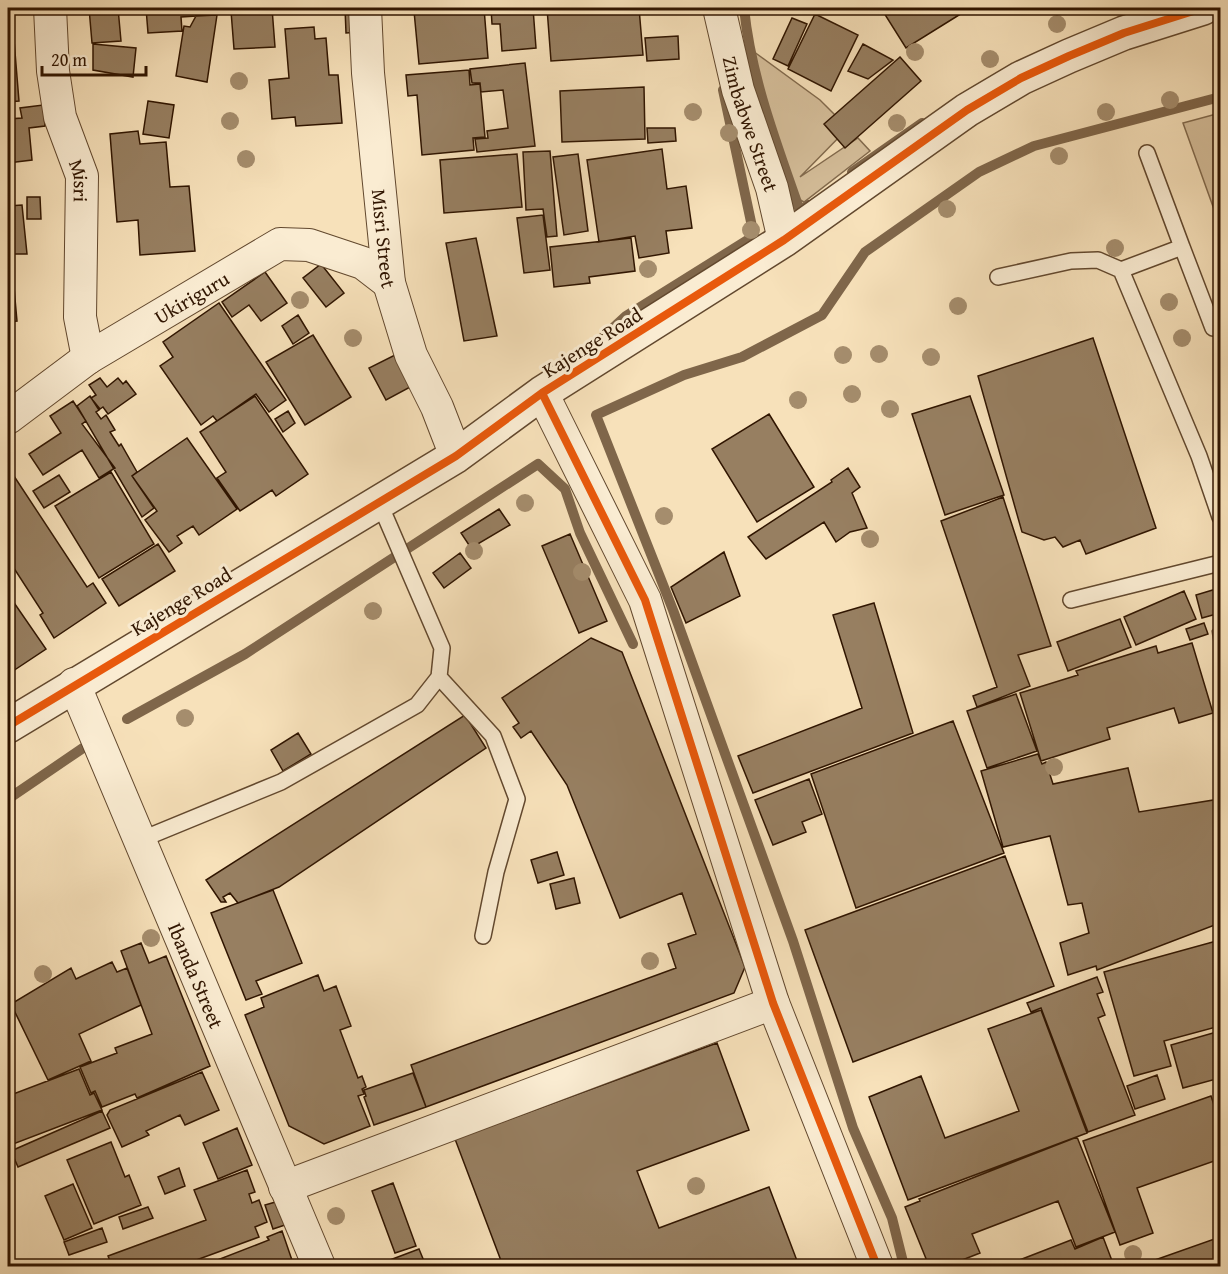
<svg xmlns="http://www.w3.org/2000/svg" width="1228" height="1274" viewBox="0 0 1228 1274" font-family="'Gentium Book Plus',serif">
<rect width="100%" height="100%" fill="#f7e1ba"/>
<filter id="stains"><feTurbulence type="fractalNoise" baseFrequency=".00333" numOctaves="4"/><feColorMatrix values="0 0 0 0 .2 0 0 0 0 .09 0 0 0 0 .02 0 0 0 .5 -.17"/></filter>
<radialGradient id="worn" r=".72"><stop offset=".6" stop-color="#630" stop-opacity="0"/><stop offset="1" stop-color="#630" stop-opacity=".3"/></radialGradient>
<path fill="#d5be9a" stroke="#826a4d" stroke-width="1.5" d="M746 46 820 100 848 128 800 177 858 138 870 151 804 202 789 194Z
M1220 113V226L1183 123Z
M1220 621V678L1212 631Z"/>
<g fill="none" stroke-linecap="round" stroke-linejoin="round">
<path stroke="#7f664a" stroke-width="10" d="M744 8C751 78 777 145 800 211L808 205
M852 172 922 123
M600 340 626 316 754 236 723 90
M127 719 245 654 538 464 565 489 580 533 633 644
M8 799 83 748
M904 1266 892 1218 853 1128 793 941 673 610 596 415 684 375 742 357 822 315 865 252 979 172 1034 146 1220 97"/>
</g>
<path fill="#977f61" stroke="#301500" stroke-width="1.5" d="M89 8H118L121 41 92 43Z
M146 8H195L196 16 181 17 182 31 148 33Z
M196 8H213L214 14 196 15Z
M215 8H272L275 47 234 49 231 11 216 12Z
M345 8H360L361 32 346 33Z
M450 8H484L488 58 419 64 414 11Z
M491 8H533L536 48 502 51 500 24H492Z
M547 8H639L643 55 551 61Z
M650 8H676L651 13Z
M892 8H965L967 10 906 48 884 13Z
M815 14 858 35 831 91 788 69Z
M217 15 207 82 176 76 184 26 190 27 196 16Z
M792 18 807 24 788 66 773 59Z
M314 27 315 39 326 38 329 75H338L342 123 296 126 295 117 272 119 269 80 289 78 285 29Z
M678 36 679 59 647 61 645 38Z
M8 40H14L19 101 8 102Z
M93 44 136 48 133 77 93 70Z
M863 44 893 60 868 79 848 71Z
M900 57 921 81 845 148 824 124Z
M525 63 535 146 477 152 475 139 488 138 487 131 508 128 503 90 481 92 480 83H472L470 69Z
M469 70 470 85 480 84 485 137 473 138 474 150 422 155 417 95 408 96 406 75Z
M644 87 645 139 562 142 560 91Z
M148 101 174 105 169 138 143 134Z
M43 105 45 126 29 128 32 160 8 163V119L22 118 20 108Z
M647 128H675L676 141 648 143Z
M138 131 140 144 166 142 170 187 189 186 195 251 140 255 138 220 117 222 110 134Z
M662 149 667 189 686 186 692 228 666 231 669 253 639 258 635 236 599 242 587 160Z
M550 151 557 236 547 237 543 209 526 210 523 152Z
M517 154 522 207 444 213 440 160Z
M578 154 588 231 564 235 553 157Z
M27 197H40L41 219H27Z
M22 205 27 254H11L17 321 8 322V206Z
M543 215 550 270 524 273 517 218Z
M476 238 497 336 464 341 446 243Z
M631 238 635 271 589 277 590 283 554 287 550 247Z
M321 264 344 293 326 307 303 278Z
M265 272 287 303 261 321 249 305 232 317 222 302Z
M219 303 286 400 269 412 256 394 217 421 213 416 201 425 160 366 173 357 163 342Z
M298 315 309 333 293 344 282 326Z
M313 335 351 397 305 425 266 362Z
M1093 338 1156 528 1086 554 1080 540 1063 547 1055 537 1044 540 1022 532 978 376Z
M397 354 414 385 386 400 369 368Z
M100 378 107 387 118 378 123 384 126 381 136 394 108 414 103 407 100 409 91 398 96 395 89 385Z
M90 396 99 410 96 412 101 419 106 415 115 430 110 432 119 446 121 444 137 472 132 476 154 508 142 517 77 406Z
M255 396 308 474 276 496 272 490 240 511 217 478 226 472 200 432Z
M970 396 1004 495 945 515 912 414Z
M73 401 86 421 82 424 115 468 99 478 82 450 43 475 29 454 61 433 50 416Z
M288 411 295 423 283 432 275 419Z
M769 414 814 487 757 522 712 449Z
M187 438 237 509 199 535 193 526 177 536 182 543 169 552 145 520 157 511 132 476Z
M8 467 87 587 93 583 106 603 54 638 40 615 43 613 8 559Z
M848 468 860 487 852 493 867 528 850 532 836 542 824 522 766 559 748 537 832 482 831 480Z
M111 472 154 544 99 578 55 506Z
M59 475 70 492 44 508 33 491Z
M1003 497 1051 646 1018 655 1030 686 977 707 973 696 997 687 941 521Z
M499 509 510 525 471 548 461 533Z
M570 534 607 621 579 633 542 546Z
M158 544 175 571 119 606 102 579Z
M724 552 740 596 686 623 671 587Z
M460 553 471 568 444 588 433 573Z
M1216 589 1220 613 1202 618 1196 595Z
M1184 591 1196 619 1136 645 1124 617Z
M8 594 46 649 10 673 8 669Z
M874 603 913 733 753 793 738 756 862 708 833 615Z
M1120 619 1131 647 1068 671 1057 642Z
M1204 623 1208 634 1190 640 1186 629Z
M591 638 622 652 745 967 734 993 426 1107 411 1065 676 968 668 944 696 934 682 893 620 918 567 785 531 731 521 738 513 727 519 723 502 698Z
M1192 643 1213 713 1179 723 1174 708 1107 728 1110 739 1041 761 1020 693 1078 675 1076 671 1156 646 1158 653Z
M1016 694 1037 751 987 768 967 711Z
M465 715 486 748 279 887 238 903 230 893 223 897 226 902H221L206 880Z
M953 721 1004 853 856 908 811 774Z
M298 733 311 754 283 771 271 750Z
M1038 754 1042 764 1046 762 1053 784 1128 768 1139 812 1220 799V923L1097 970 1096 966 1068 975 1060 943 1089 933 1082 903 1068 905 1050 836 1003 847 981 771Z
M809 779 822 814 802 822 806 832 773 845 755 800Z
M557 852 564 875 538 883 531 860Z
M1005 856 1054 986 853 1062 805 930Z
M574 878 580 903 556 909 550 884Z
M273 890 302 963 256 981 262 994 246 1000 211 913Z
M1220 940V1026L1164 1041 1171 1066 1134 1076 1104 972Z
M141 943 149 963 166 956 210 1066 137 1098 135 1094 102 1107 95 1091 91 1093 80 1067 117 1053 115 1048 152 1034 121 951Z
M112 962 117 972 127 968 141 1005 79 1034 91 1061 48 1080 11 1004 71 968 76 979Z
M318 975 324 991 336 986 351 1026 340 1030 358 1078 362 1076 366 1087 362 1089 364 1094 358 1096 370 1126 324 1144 289 1126 245 1015 264 1007 261 998Z
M1097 977 1103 992 1097 994 1105 1015 1098 1018 1135 1115 1088 1132 1041 1008 1031 1012 1027 1003Z
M1041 1010 1087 1133 908 1200 869 1097 921 1076 945 1138 1019 1111 988 1029Z
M1220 1031V1078L1183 1088 1171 1045Z
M717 1043 749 1130 637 1171 659 1228 769 1187 799 1266H503L455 1139Z
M79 1069 90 1095 94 1093 102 1110 8 1146V1096Z
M202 1072 219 1110 185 1125 180 1115 146 1131 149 1135 122 1147 107 1115 110 1110Z
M413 1073 426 1107 374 1125 364 1097 366 1096 364 1090Z
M1157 1075 1165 1099 1135 1109 1127 1086Z
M1211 1096 1220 1123V1159L1137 1188 1153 1233 1120 1245 1083 1141Z
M102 1111 110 1128 18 1167 11 1151Z
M237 1128 252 1165 218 1179 203 1143Z
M1077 1137 1115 1232 1076 1247 1058 1201 972 1234 980 1253 947 1266H929L905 1207 920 1201 919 1199Z
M111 1142 125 1177 129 1175 141 1205 94 1224 67 1160Z
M179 1168 185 1186 165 1194 158 1177Z
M247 1170 255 1192 249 1194 252 1203 259 1200 267 1222 255 1227 259 1237 180 1266H112L108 1256 206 1220 194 1190Z
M393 1183 416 1246 395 1253 372 1191Z
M73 1184 92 1228 64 1240 45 1196Z
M279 1201 285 1225 273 1229 265 1205Z
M148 1207 153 1218 123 1229 119 1217Z
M102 1228 107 1242 69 1255 64 1242Z
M282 1231 294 1266H202L269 1240 267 1237Z
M1103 1237 1114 1266H1004L1071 1240 1075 1249Z
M1220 1237V1266H1138Z
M419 1249 426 1266H374Z"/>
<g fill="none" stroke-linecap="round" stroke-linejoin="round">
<g stroke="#62482e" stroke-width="18">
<path id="service" d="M1182 247 1213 328
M1121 270 1182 247 1147 153
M998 277 1071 261 1098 260 1121 270 1199 456 1220 517
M1071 600 1220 563
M439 677 493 736 517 799 496 872 483 936
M140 840 281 782 417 705 439 677 442 648 379 502"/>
</g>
<g stroke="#62482e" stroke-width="34">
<g id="minor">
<path id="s1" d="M50 8 53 71 60 117 82 176 80 317 88 358"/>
<path id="s2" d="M365 8 368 73 389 283 411 355 437 407 456 456"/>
<path id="s3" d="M719 8 738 90 772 188 784 240"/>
<path d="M542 393 645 600 773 1003 877 1266"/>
<path id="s4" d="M8 418 88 358 280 244 309 245 363 263 389 283"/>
<path id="s5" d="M74 684 319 1266"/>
<path d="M285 1187 773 1003"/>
</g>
</g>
<g stroke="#62482e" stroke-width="36">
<path id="tertiary" d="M8 726 456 456 542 393 784 240 967 110 1021 78 1069 56 1124 33 1203 8"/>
</g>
<use href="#service" stroke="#faecd2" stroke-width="15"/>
<use href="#minor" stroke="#faecd2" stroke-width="32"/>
<use href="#tertiary" stroke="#faecd2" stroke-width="33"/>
<g stroke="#faecd2" stroke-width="11">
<path id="cycleway" d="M542 393 645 600 773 1003 877 1266
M8 726 456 456 542 393 784 240 967 110 1021 78 1069 56 1124 33 1203 8"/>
</g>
<use href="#cycleway" stroke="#e8590c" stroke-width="8"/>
</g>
<g fill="#a58d6d">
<circle cx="1057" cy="24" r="9"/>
<circle cx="915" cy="52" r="9"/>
<circle cx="990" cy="59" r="9"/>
<circle cx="239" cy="81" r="9"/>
<circle cx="1170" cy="100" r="9"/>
<circle cx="693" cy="112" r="9"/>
<circle cx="1106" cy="112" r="9"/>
<circle cx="230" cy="121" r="9"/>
<circle cx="897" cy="123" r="9"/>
<circle cx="729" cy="133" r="9"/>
<circle cx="1059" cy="156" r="9"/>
<circle cx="246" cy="159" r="9"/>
<circle cx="947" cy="209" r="9"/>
<circle cx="751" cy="230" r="9"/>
<circle cx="1115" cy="248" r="9"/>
<circle cx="648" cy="269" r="9"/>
<circle cx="300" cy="300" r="9"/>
<circle cx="1169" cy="302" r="9"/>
<circle cx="958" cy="306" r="9"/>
<circle cx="353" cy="338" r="9"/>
<circle cx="1182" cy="338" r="9"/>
<circle cx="879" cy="354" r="9"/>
<circle cx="843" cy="355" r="9"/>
<circle cx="931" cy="357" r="9"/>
<circle cx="852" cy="394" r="9"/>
<circle cx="798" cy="400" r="9"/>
<circle cx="890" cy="409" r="9"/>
<circle cx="525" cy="503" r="9"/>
<circle cx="664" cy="516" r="9"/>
<circle cx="870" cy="539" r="9"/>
<circle cx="474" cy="551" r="9"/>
<circle cx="582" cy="572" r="9"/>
<circle cx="373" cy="611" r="9"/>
<circle cx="185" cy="718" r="9"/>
<circle cx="1054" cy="767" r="9"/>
<circle cx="151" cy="938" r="9"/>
<circle cx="650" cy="961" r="9"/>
<circle cx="43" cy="974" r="9"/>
<circle cx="696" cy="1186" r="9"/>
<circle cx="336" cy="1216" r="9"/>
<circle cx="1133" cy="1254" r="9"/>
</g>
<g text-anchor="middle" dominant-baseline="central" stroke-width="6" stroke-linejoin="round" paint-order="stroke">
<g font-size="20" fill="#301500" stroke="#faecd2">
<text stroke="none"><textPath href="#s3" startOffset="120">Zimbabwe Street</textPath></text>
<text stroke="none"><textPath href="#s1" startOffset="177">Misri</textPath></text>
<text stroke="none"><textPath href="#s2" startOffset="231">Misri Street</textPath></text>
<text stroke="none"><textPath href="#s4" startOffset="220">Ukiriguru</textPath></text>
<text transform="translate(592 342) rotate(-32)">Kajenge Road</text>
<text transform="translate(181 601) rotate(-31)">Kajenge Road</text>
<text stroke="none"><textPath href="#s5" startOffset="316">Ibanda Street</textPath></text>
</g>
</g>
<rect width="1228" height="1274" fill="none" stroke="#f7e1ba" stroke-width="30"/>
<rect x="9" y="9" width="1210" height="1256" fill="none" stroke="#301500" stroke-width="3"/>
<rect x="15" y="15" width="1198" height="1244" fill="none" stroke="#301500" stroke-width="1.5"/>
<path d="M42 66v9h104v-9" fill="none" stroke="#301500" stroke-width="3"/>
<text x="51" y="66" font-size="18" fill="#301500" stroke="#faecd2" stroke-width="4.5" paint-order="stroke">20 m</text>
<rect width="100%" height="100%" filter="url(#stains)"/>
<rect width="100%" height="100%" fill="url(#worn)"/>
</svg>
